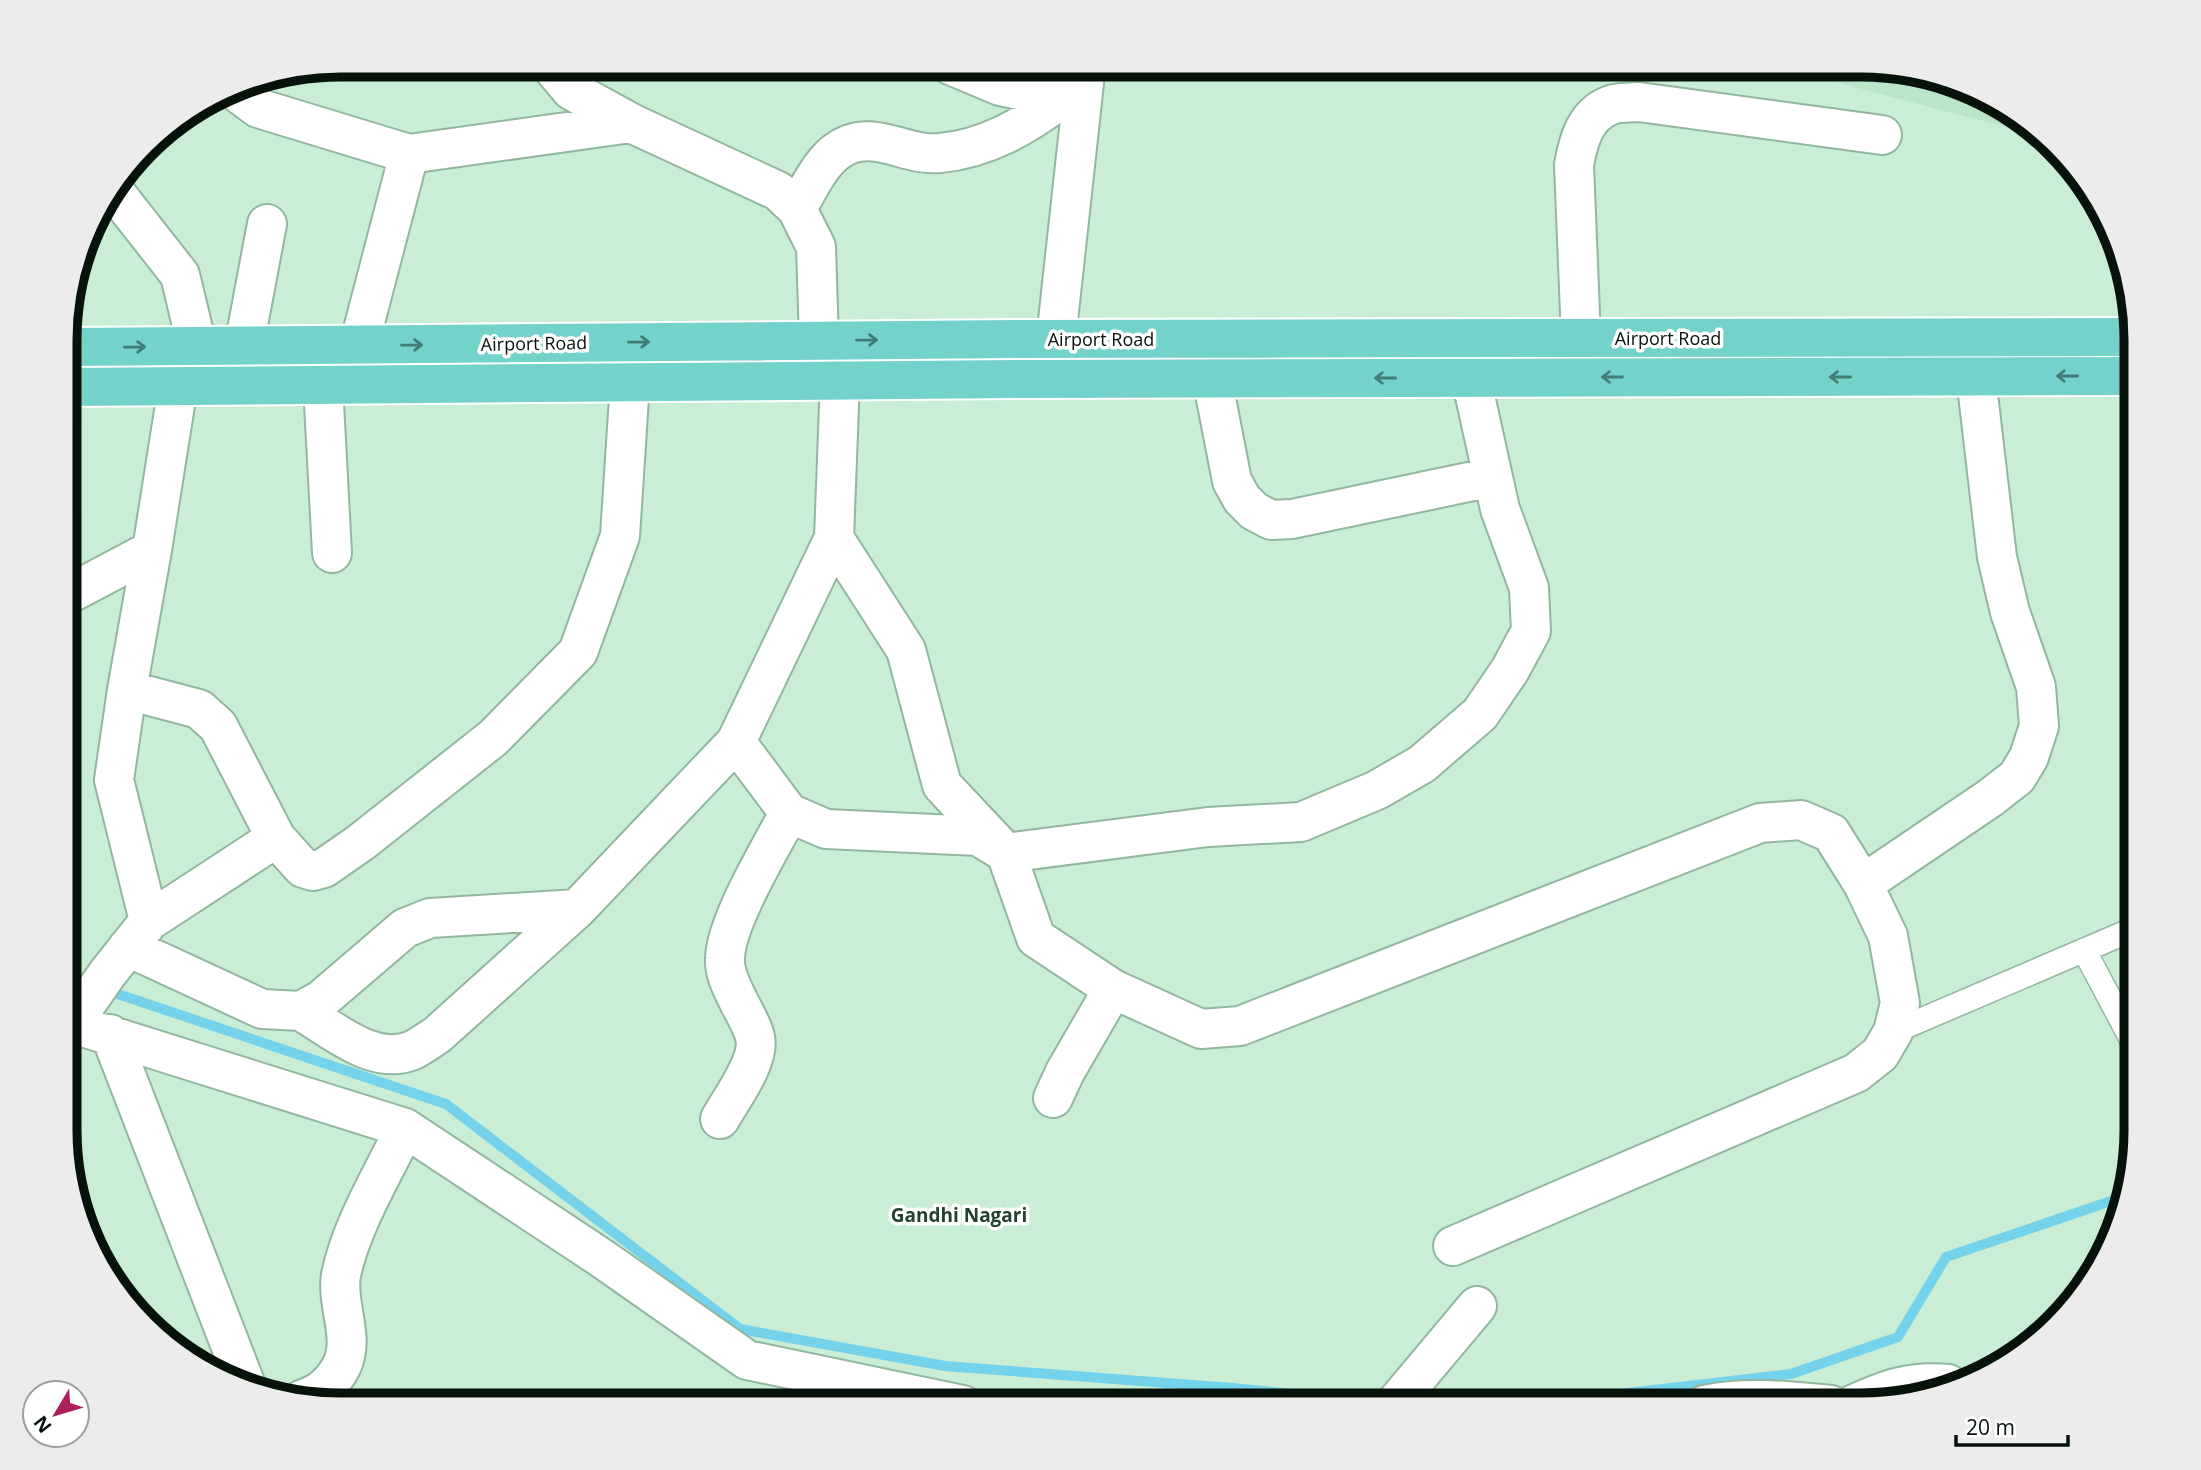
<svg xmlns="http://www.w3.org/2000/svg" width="2201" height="1470" viewBox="0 0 2201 1470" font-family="'Open Sans',sans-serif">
<rect width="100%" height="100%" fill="#c9edd5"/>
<path fill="#bae5c8" d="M1804 65H1861L1949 79 2014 111 2036 135 1817 77Z"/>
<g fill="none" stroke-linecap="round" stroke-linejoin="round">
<path stroke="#74d2eb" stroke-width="10" d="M67 977 446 1104 740 1329 945 1366 1232 1388 1387 1403
M1524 1405 1791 1374 1898 1337 1946 1257 2126 1196"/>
<g stroke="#93b69f" stroke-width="26">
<path id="service" d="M2084 950 2136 1048
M1893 1032 2136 928"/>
</g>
<g stroke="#93b69f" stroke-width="42">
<path id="minor" d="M550 65 571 90 631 123 778 191 797 209 816 247 819 341
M950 65 1000 86 1078 103
M231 88 258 108 409 154 631 123
M114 191 180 275 197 346
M797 209C818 171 835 130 887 144 905 148 921 155 940 153 986 149 1025 126 1061 99
M1581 338 1574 165C1578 142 1585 114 1611 105 1619 102 1630 103 1639 102L1882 135
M1056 339 1086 65
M359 345 409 154
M244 346 267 224
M1212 378 1232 481 1242 499 1254 511 1271 520 1292 519 1492 477
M323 385 332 553
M834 538 906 650 942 785 1006 853 1036 938 1113 989 1065 1072 1053 1098
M67 595 152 550
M127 690 199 709 218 726 276 838 303 868 313 871 324 868 360 843 493 738 578 652 620 536 630 382
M736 742 789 813 826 829 978 836 1006 853 1208 827 1301 822 1377 790 1422 764 1480 714 1510 670 1531 631 1529 588 1500 509 1471 378
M1863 884 1990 798 2017 777 2029 757 2039 726 2036 687 2010 612 1997 557 1976 377
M149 921 276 838
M128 947 262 1009 301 1011 321 1000 405 928 430 918 577 909
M1113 989 1201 1029 1240 1026 1760 823 1801 820 1831 833 1863 884 1888 936 1900 1003 1893 1032 1880 1054 1856 1073 1453 1246
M301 1011C332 1029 374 1067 413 1050 421 1046 429 1040 437 1035L577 909 736 742 834 538 840 380
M67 1022 405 1128 600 1257 747 1360 963 1405
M73 1023 107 974 149 921 114 780 127 690 152 550 178 386
M110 1034 247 1388
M720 1119C731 1099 761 1060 755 1037 752 1024 743 1011 737 998 731 986 724 972 725 958 726 921 771 848 789 813
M303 1399C321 1394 334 1381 342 1365 355 1337 336 1304 341 1275 351 1226 383 1174 405 1128
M1394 1405 1477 1306
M1704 1405C1746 1396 1789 1401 1831 1405
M1852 1405C1885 1390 1910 1380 1948 1384"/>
</g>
<g stroke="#fff" stroke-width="42">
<path id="trunk" d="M67 347 1026 339 2136 337
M67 387 1025 379 2136 376"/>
</g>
<use href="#service" stroke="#fff" stroke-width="23"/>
<use href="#minor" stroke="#fff" stroke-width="38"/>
<use href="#trunk" stroke="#73d2ca" stroke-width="38"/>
</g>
<defs><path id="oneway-shaft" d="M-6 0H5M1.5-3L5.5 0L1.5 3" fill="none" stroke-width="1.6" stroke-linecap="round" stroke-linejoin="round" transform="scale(1.75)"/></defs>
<g stroke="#427c74">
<use href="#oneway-shaft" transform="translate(867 340) rotate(-1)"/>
<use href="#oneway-shaft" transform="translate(639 342) rotate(-1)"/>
<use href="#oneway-shaft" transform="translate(412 345) rotate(-1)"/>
<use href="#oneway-shaft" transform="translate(135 347) rotate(-1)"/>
<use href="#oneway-shaft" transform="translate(2067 376) rotate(180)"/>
<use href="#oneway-shaft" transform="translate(1612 377) rotate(180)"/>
<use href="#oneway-shaft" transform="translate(1840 377) rotate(180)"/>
<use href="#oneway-shaft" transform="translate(1385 378) rotate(180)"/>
</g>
<g text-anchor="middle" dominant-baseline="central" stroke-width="7" stroke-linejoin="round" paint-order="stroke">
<g font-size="18" fill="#06120a" stroke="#fff">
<text x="1668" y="338">Airport Road</text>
<text x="1101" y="339">Airport Road</text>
<text transform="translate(534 343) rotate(-1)">Airport Road</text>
</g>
<g font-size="19" font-weight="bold" fill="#22412e" stroke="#fff">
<text x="959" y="1215">Gandhi Nagari</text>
</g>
</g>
<path d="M0 0H2201V1470H0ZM340 77H1861A263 263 0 0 1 2124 340V1130A263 263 0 0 1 1861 1393H340A263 263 0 0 1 77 1130V340A263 263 0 0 1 340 77Z" fill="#ebeceb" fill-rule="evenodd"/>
<path fill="none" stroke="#06120a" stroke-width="9" d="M340 77H1861A263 263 0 0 1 2124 340V1130A263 263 0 0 1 1861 1393H340A263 263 0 0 1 77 1130V340A263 263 0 0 1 340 77Z"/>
<g transform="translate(56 1414) rotate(232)"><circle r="33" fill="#ffffff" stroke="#9ba09d" stroke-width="2"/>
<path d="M0-5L12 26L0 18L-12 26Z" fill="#ae205a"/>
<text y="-10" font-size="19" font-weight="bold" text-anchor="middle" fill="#06120a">N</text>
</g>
<path d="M1956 1435v10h112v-10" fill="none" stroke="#06120a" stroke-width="3.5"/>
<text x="1966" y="1435" font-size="21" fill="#06120a" stroke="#ffffff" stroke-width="5" paint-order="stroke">20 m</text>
</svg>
